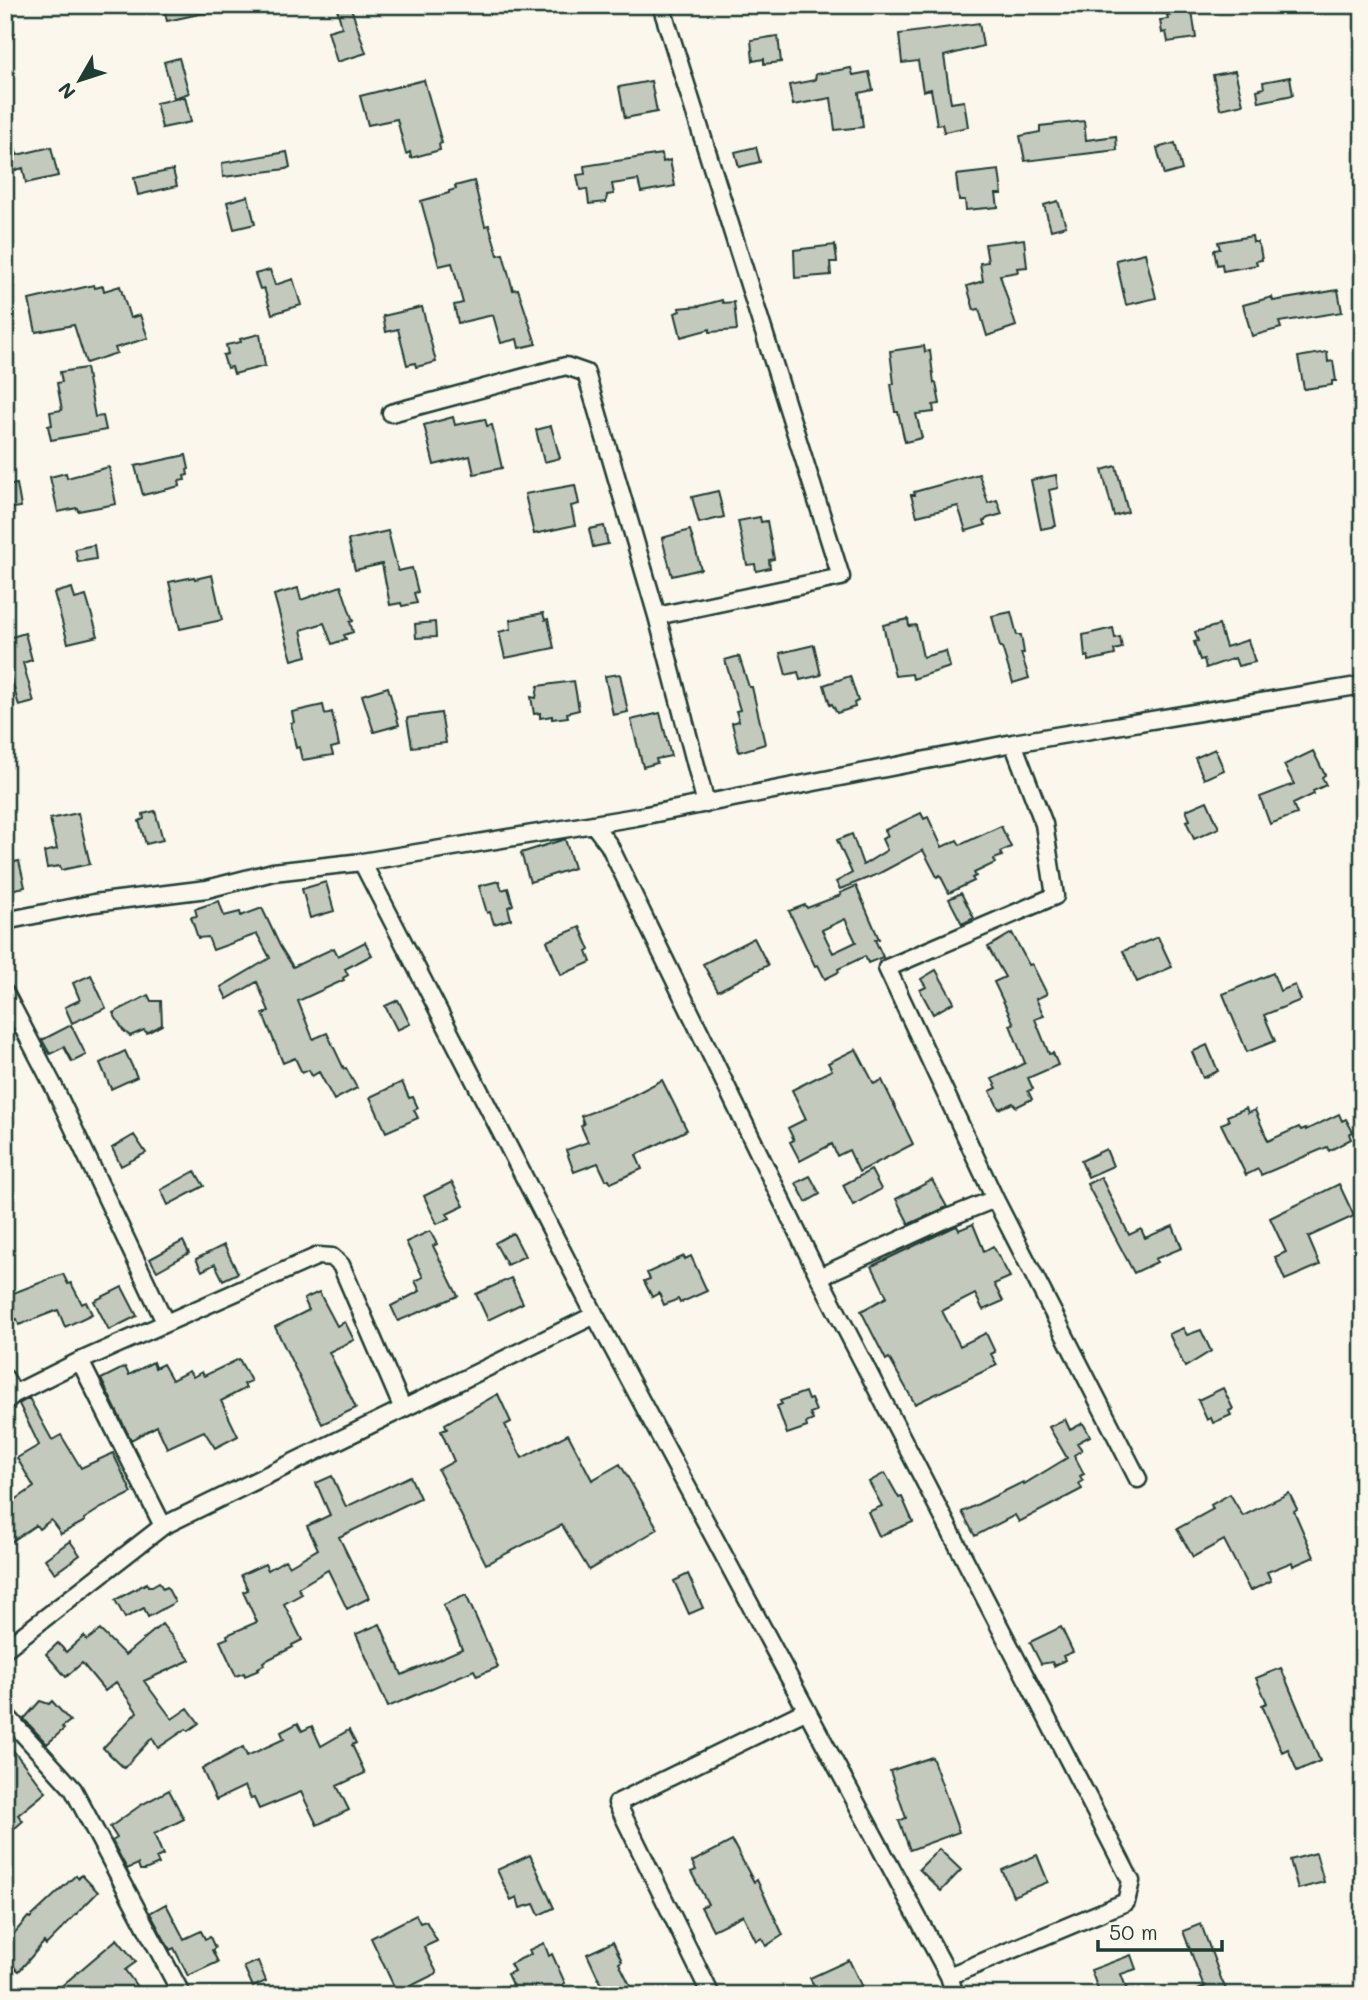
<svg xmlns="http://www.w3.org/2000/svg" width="1368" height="2000" viewBox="0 0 1368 2000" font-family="Mali,sans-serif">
<rect width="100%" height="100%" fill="#fbf7ec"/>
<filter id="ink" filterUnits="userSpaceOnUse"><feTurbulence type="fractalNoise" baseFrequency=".0143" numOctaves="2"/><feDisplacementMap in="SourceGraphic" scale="14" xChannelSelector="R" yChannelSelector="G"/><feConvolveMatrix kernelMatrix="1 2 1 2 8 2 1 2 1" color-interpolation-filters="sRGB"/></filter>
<g filter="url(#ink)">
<path fill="#c4c9be" stroke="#1f3d34" stroke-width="2" fill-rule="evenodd" d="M163 5H212L213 11 167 21Z
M336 5H350L366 53 337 62 328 31 342 27Z
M1192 11 1196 38 1168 42 1166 32 1162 33 1160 20 1168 19 1167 15Z
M979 23 983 46 944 56 951 103 964 101 968 127 944 132 942 124 937 125 931 89 923 91 918 61 902 63 899 34Z
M778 36 781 62 764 64V59L753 61 751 40Z
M179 58 189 93 174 98 164 62Z
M851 68 853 75 869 72 873 90 859 93 863 127 835 130 831 98 793 105 789 85 815 80 816 74Z
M1235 71 1243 104 1220 109 1213 75Z
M1290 77 1293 95 1259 102 1257 90 1264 88 1263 82Z
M424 80 442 143 439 144 440 150 411 158 410 152 406 154 397 119 368 125 360 96Z
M651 81 657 112 625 118 619 87Z
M185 97 191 122 162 128 156 103Z
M1084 121 1086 140 1116 136 1117 150 1025 161 1020 136 1040 132V126Z
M5 128H10L17 155 51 147 58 176 26 183 23 168 5 173Z
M1175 143 1182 170 1164 175 1157 148Z
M756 147 760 162 739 167 735 152Z
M287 152 290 167 286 169 223 177 222 163Z
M662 154 663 162 670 160 675 186 641 192 638 180 612 184 614 194 607 195 606 202 589 204 587 189 580 190 577 175 585 174 584 166Z
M173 170 177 186 138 195 134 178Z
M999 170 1002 194H996L998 207 966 210 965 200H959L956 175Z
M474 181 485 226 489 225 498 255 503 254 513 290 518 289 536 344 519 348 517 339 501 343 493 315 458 323 454 305 463 303 452 263 439 266 421 201 449 193V191L456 189 455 186Z
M248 196 255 224 234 229 227 202Z
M1058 201 1066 226 1051 230 1044 205Z
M1252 236 1253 242H1257L1260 248 1262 260 1256 261 1257 265 1223 271 1222 264 1217 265 1214 250 1220 249 1218 242Z
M1024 239 1027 267 1017 268 1018 272 1000 275 1016 326 987 336 979 309 974 310 967 286 983 281 980 263 988 262 985 244Z
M835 245 837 262H830L831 275 795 278 794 250Z
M1145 253 1156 298 1126 305 1116 260Z
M270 270 275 285 293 279 301 305 272 314 264 288 260 289 255 274Z
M94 285 95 288 103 286 104 291 120 286 130 318 140 315 148 338 115 348 117 353 86 363 74 325 36 332 29 300Z
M1338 290 1342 312 1279 322 1281 328 1252 336 1243 305 1272 297 1273 301Z
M722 300 723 303 734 302 737 330 710 332V329L681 337 675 313 680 311 679 308 700 306Z
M422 307 436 362 416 367 415 363 407 365 398 329 386 332 383 316Z
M260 334 265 366 234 374 232 367 227 368 223 355 228 354 226 345 241 342 240 339Z
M924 346 925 352 930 351 934 383H936L940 404 933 405 934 412 916 414 922 438 905 442 898 412H895L891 384H894L890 351Z
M1327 352 1328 362 1333 361 1336 381H1332V385L1304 389 1298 357Z
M86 368 95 417 103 416 106 430 51 440 48 426 52 425 50 412 62 410 57 383 62 382 60 372Z
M453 417 455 425 485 419 487 426 492 425 502 468 474 474 470 456 434 465 424 425Z
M551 426 560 458 544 462 536 430Z
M186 455 189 469 187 470 188 475 184 476 185 480 179 481 180 486 143 495 135 466Z
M1116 466 1128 512 1114 516 1102 470Z
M109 467 116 504 78 511 77 508 58 512 50 477 66 473 67 478Z
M979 474 988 503 997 500 1002 514 988 518 984 521 986 525 966 531 958 506 917 516 911 495H915L914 492Z
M1056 475 1058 488 1049 490 1056 526 1041 529 1031 480Z
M17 484 21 507 5 509V486Z
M575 485 579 504 571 506 575 525 534 534 525 494Z
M718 491 724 517 699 523 692 497Z
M760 517 761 522 767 521 774 559 769 560 770 568 756 571 755 564 747 565 738 521Z
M604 526 608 544 593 547 589 529Z
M690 530 701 569 672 576 662 538Z
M388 531 398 571 412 568 418 592 414 593 417 603 402 606 401 603 390 605 382 564 355 570 348 540Z
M94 545 96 559 78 562 75 549Z
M212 575 222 620 180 629 169 582 194 577 195 579Z
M341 586 353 621 350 622 353 632 344 635 346 639 332 644 324 623 301 630 307 656 292 660 274 595 298 588 301 600Z
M72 588 75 599 86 596 98 636 68 643 54 593Z
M1011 612 1017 635H1021L1024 653H1021L1029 678 1013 683 1002 647H1000L992 616Z
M543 613 545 620 548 619 554 648 505 658 499 632 511 629 510 620Z
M908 619 909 626 916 625 923 657 946 651 950 667 913 679 912 674 895 676 883 625Z
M435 622 436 637 416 638 415 624Z
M1219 625 1226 647 1248 640 1255 662 1238 666 1235 658 1206 668 1204 659 1200 660 1194 642 1198 641 1195 632Z
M1113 628 1115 638 1120 637 1122 648 1114 650 1115 655 1088 661V656L1085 657 1083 635Z
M25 633 32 660 23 663 34 702 19 706 8 667H5V639Z
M814 645 821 675 800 680 798 672 786 675 780 653Z
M739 656 749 687H752L765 744 739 752 732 723 739 721 736 711 740 710 725 660Z
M620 674 628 712 613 715 605 676Z
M850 676 858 701 854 703 855 707 837 713 832 704 830 705 824 685Z
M574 681 579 710 567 713 568 717 552 719V716L540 718V713L534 714 531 697 536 698 538 686Z
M388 687 399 725 374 732 362 695Z
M323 705 325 714 332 712 339 746 331 748 333 755 302 760 299 747 296 748 291 723 294 722 292 712Z
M441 713 446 743 412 747 407 718Z
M660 713 671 756 656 759 657 763 643 767 631 720Z
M1215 749 1224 770 1204 779 1195 758Z
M1313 751 1325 775 1322 777 1326 785 1313 791 1314 794 1293 804 1297 814 1270 824 1260 797 1294 784 1284 765Z
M1207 801 1219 828 1194 839 1186 821 1190 820 1186 810Z
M155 811 163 840 146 844 139 821 144 819 143 814Z
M78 813 90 864 61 870 60 866 47 868 44 852 57 849 50 819Z
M921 813 924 819 928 817 942 847 957 840 960 845 1001 826 1011 847 1000 852 1002 856 994 859 995 863 974 873 976 876 972 878 974 881 949 893 940 875 937 877 923 850 878 874 840 889 836 882 852 873 837 840 852 834 863 865 887 850 882 839 888 836 885 830Z
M565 839 574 868 530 882 521 853Z
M19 861 25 887 5 891V864Z
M499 881 502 890 508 888 513 905 508 907 511 919 494 924 490 912 487 913 479 886Z
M326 882 334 911 310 918 302 889Z
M856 886 879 939 875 940 883 957 868 963 865 956 838 969 839 972 825 979 818 965 815 966 789 911 805 905 807 908 841 895 840 893ZM845 919 856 942 833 953 822 930Z
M961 893 974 918 962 924 949 899Z
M219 901 224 916 240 912 241 916 262 908 280 946 293 967 334 948 338 956 365 942 372 955 345 969 348 975 343 978 344 980 298 1001 313 1039 327 1033 344 1069 346 1068 357 1088 334 1100 319 1072 312 1076 309 1070 302 1073 295 1058 283 1063 263 1014 269 1011 257 982 227 999 221 987 270 958 257 934 213 950 208 937 198 938 191 917 197 916 195 909Z
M580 927 590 950 587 952 591 962 561 975 547 941Z
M1012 933 1029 965 1032 964 1047 994 1036 999 1044 1016 1035 1019 1049 1054 1053 1053 1058 1065 1028 1078 1033 1089 1028 1091 1032 1099 1016 1107 1013 1103 999 1109 990 1091 997 1088 992 1079 1025 1063 1010 1025 1014 1024 994 982 1005 977 988 947Z
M1158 937 1172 967 1137 982 1123 951Z
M754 938 768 965 718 991 703 964Z
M936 970 954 1002 933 1014 920 990 926 987 921 979Z
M1273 973 1280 991 1295 985 1301 1000 1264 1015 1275 1041 1247 1052 1223 994Z
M91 975 106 1008 72 1023 65 1007 80 1000 73 983Z
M148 995 151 1001H161L162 1025 147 1033 144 1030 130 1036 123 1030 113 1013Z
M398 1000 410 1024 397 1030 385 1006Z
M71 1025 86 1055 72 1062 64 1047 50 1054 42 1040Z
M1207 1045 1218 1071 1203 1078 1192 1052Z
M856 1049 874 1084 882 1080 913 1144 859 1172 849 1150 837 1156 832 1144 800 1161 790 1142 794 1140 788 1128 806 1119 792 1090 832 1070 828 1063Z
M125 1051 137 1077 111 1089 100 1063Z
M662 1080 687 1130 636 1155 642 1169 611 1183 609 1179 606 1180 598 1163 574 1172 566 1150 588 1142 581 1126 584 1124 581 1116 622 1101Z
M402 1082 409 1098 413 1097 418 1108 414 1110 418 1118 386 1132 370 1097Z
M1246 1108 1248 1113 1255 1110 1268 1141 1299 1127 1301 1130 1306 1128V1130L1339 1114 1342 1121 1346 1119 1353 1132 1349 1134 1351 1139 1329 1151 1327 1147 1261 1175 1258 1169 1246 1175 1221 1124 1229 1121 1227 1116Z
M134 1135 146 1153 121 1166 112 1148Z
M1106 1149 1113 1166 1088 1177 1081 1161Z
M871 1170 881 1189 853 1205 843 1185Z
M195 1171 204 1186 168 1205 161 1190Z
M810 1176 820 1194 806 1202 796 1183Z
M1101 1177 1129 1235 1141 1229 1145 1238 1173 1226 1182 1248 1155 1259 1157 1262 1134 1273 1087 1184Z
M932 1180 947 1207 909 1224 896 1199Z
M452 1182 464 1206 447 1214 450 1218 437 1224 424 1196Z
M1339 1184 1354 1216 1308 1237 1320 1265 1285 1280 1275 1257 1286 1252 1270 1218Z
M973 1224 984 1251 993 1246 1010 1277 994 1284 1003 1301 983 1310 975 1294 942 1311 960 1346 986 1333 995 1352 991 1354 997 1365 915 1404 889 1358 886 1360 861 1311 887 1297 872 1266 954 1227 957 1226 959 1230Z
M430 1231 437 1244 433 1246 458 1296 398 1321 391 1306 420 1291 415 1281 423 1277 406 1242Z
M513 1233 525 1256 507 1265 495 1243Z
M183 1241 189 1253 157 1271 150 1259Z
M224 1245 238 1273 223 1280 215 1264 202 1271 196 1259Z
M684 1256 685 1259 691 1256 707 1291 680 1303 678 1299 664 1305 659 1293 652 1297 644 1281 650 1279 647 1273Z
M63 1274 68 1284 71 1283 82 1304 86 1302 92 1314 65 1327 58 1310 19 1325 17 1319 13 1320 7 1305 12 1303 8 1295Z
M511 1278 523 1303 488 1320 476 1294Z
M122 1287 137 1316 109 1330 94 1301Z
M319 1292 337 1326 345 1322 354 1340 329 1352 356 1408 322 1424 275 1327 309 1310 304 1299Z
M1183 1328 1187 1335 1201 1330 1211 1351 1185 1367 1169 1334Z
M239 1359 251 1381 244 1384 246 1388 221 1401 238 1436 215 1448 204 1431 167 1448 157 1426 131 1440 101 1379 125 1367 129 1375 153 1362 155 1368 163 1364 172 1380 189 1371 193 1377 202 1372 204 1376Z
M1223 1388 1233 1409 1229 1411 1231 1415 1213 1423 1211 1418 1207 1420 1198 1400Z
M805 1392 808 1400 811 1399 816 1411 810 1413 813 1420 806 1423 807 1427 787 1434 777 1406 782 1404 780 1401Z
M498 1394 511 1422 505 1425 522 1458 568 1434 592 1480 620 1464 658 1529 589 1570 562 1525 486 1564 438 1470 454 1461 441 1431 447 1429 445 1424Z
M29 1398 52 1440 61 1435 81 1468 113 1453 132 1493 101 1508 84 1519 85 1521 61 1534 51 1520 39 1529 36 1525 5 1546V1507L34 1487 17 1458 39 1445 19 1404Z
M1065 1419 1070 1430 1083 1423 1090 1436 1077 1443 1082 1450 1074 1455 1084 1474 1080 1476 1083 1481 1079 1483 1082 1489 1019 1522 1015 1515 975 1536 962 1512 1023 1482 1024 1484 1067 1458 1049 1427Z
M885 1473 899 1498 902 1497 913 1522 879 1536 868 1512 882 1506 869 1482Z
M332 1476 346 1507 410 1476 420 1498 339 1537 369 1598 347 1609 328 1570 298 1588 302 1594 284 1604 302 1640 292 1645 293 1647 263 1662 264 1665 258 1668 259 1670 245 1676 244 1673 236 1676 220 1641 228 1638 227 1635 257 1622 243 1592 248 1590 241 1575 265 1564 268 1570 285 1560 289 1566 318 1549 307 1526 330 1515 316 1483Z
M1289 1493 1297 1509 1294 1511 1314 1557 1293 1566 1292 1562 1267 1572 1271 1581 1250 1591 1224 1540 1193 1557 1177 1529 1213 1509 1211 1505 1230 1494 1243 1516Z
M70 1541 80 1555 55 1573 45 1559Z
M688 1574 703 1608 689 1614 674 1581Z
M159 1582 163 1589 167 1587 175 1602 148 1617 144 1608 125 1618 115 1600 147 1583 148 1586H152Z
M466 1595 498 1667 477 1676 474 1670 388 1707 356 1634 380 1624 402 1675 462 1649 443 1605Z
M162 1624 190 1660 144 1681 172 1719 188 1708 199 1723 188 1731 186 1729 158 1748 152 1738 124 1768 103 1748 137 1712 116 1682 105 1691 82 1663 66 1677 46 1654 58 1643 66 1652 84 1636 87 1640 100 1630 125 1655Z
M1061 1627 1073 1652 1063 1656 1065 1660 1054 1666 1052 1662 1041 1664 1030 1642Z
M1281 1668 1320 1761 1297 1771 1288 1749 1282 1752 1267 1717 1262 1705 1267 1703 1256 1678Z
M40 1701 49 1704 52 1701 70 1721 62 1727 64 1729 47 1744 24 1719Z
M298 1723 302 1731 312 1726 321 1746 349 1730 356 1743 352 1745 365 1773 337 1786 349 1810 317 1825 301 1792 259 1809 254 1798 251 1799 245 1786 216 1800 202 1769 243 1747 247 1756 284 1739 281 1732Z
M5 1740 46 1792 18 1815 23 1821 5 1837Z
M932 1757 959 1832 910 1850 899 1821 906 1818 890 1771Z
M169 1790 184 1819 154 1834 163 1855 156 1858 159 1864 145 1870H140L138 1864 127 1869 112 1841 117 1838 110 1827 141 1805Z
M732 1841 754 1882 757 1880 783 1935 766 1946 762 1938 756 1941 743 1915 713 1930 701 1907 708 1904 691 1872 696 1870 692 1862Z
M939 1849 961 1870 941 1891 919 1869Z
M1316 1853 1324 1882 1298 1889 1290 1860Z
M530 1855 554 1908 539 1915 534 1904 520 1908 517 1897 511 1900 497 1870Z
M1037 1855 1048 1882 1013 1896 1002 1870Z
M76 1875 78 1878 82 1875 98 1892 46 1945 44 1942 19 1971 5 1960V1944L28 1917 30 1918Z
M166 1904 184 1939 201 1931 205 1939 210 1937 215 1948 212 1950 218 1962 188 1976 174 1948 170 1950 150 1913Z
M416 1915 420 1923 426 1921 437 1941 424 1947 437 1973 397 1993 371 1938Z
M1201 1924 1222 1981 1229 1995H1188L1206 1986 1203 1984 1183 1931Z
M117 1939 136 1962 125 1970 143 1995H51Z
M613 1942 622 1961 619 1963 635 1995H606L587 1954Z
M544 1943 549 1956 552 1954 565 1983 563 1984 565 1990 555 1995H517L507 1974 514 1971 510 1964 531 1954 529 1950Z
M1131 1955 1136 1969 1121 1974 1129 1995H1100L1091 1970Z
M849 1960 862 1987 846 1995H818L810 1978Z
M258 1961 266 1981 253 1987 244 1967Z"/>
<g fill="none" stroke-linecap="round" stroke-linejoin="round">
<g stroke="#1f3d34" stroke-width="21">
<path id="minor" d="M391 413 566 366 586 373 657 616 706 804
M657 616 841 577 661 5
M1013 743 1044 824 1055 896 887 968 995 1199 1138 1479
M593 824 609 845 819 1277 1131 1881 1126 1902 949 1976
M362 862 595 1315 949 1976 955 1995
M5 921 94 903 207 889 273 872 362 862 636 817 1013 743 1363 685
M5 993 54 1087 165 1322
M819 1277 950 1217 995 1199
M80 1361 163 1526
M5 1378 14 1394
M5 1402 14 1394 80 1361 318 1256 332 1257 341 1265 403 1409
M5 1649 163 1526 595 1315
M5 1714 73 1789 182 1995
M711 1995 617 1803 805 1711"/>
</g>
<use href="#minor" stroke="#fbf7ec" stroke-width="16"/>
</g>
</g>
<rect width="1368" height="2000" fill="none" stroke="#fbf7ec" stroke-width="28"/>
<rect x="14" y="14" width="1340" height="1972" fill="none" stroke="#1f3d34" stroke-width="2.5" filter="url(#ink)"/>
<g transform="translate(80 80) rotate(231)" stroke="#fbf7ec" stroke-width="5" paint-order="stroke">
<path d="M0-5L12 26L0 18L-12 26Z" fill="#1f3d34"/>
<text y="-10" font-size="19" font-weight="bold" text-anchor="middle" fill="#1f3d34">N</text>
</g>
<path d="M1098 1940v10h124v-10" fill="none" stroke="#1f3d34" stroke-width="3.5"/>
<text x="1109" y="1940" font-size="21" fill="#1f3d34" stroke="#fbf7ec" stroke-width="5" paint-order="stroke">50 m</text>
</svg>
